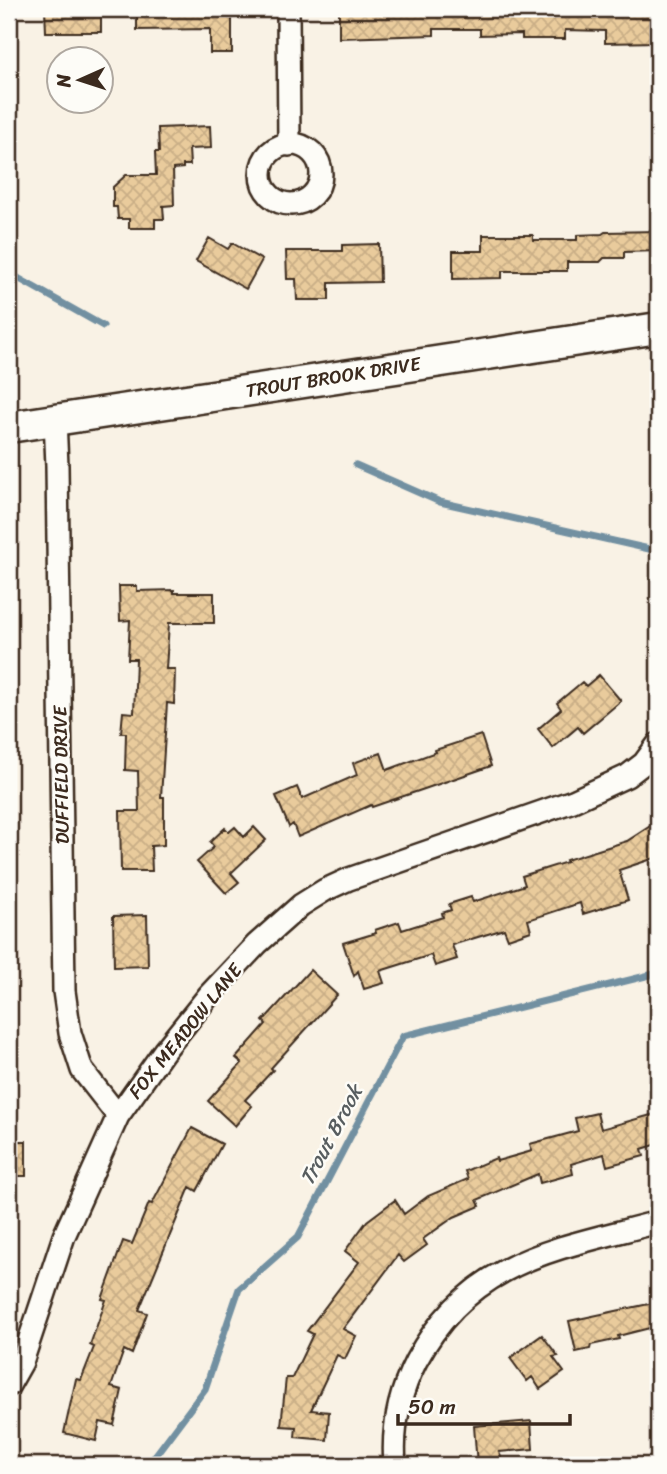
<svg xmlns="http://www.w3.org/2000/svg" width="667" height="1474" viewBox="0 0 667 1474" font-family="Sriracha,sans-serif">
<defs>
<pattern id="building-cross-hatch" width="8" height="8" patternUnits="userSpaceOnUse" patternTransform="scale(1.75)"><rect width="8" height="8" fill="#e9cb9c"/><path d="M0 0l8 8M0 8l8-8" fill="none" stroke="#c9ae86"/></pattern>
</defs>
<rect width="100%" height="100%" fill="#f9f2e5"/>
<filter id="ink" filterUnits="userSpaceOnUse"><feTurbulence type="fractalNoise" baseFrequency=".0143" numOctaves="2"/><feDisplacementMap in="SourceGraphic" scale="14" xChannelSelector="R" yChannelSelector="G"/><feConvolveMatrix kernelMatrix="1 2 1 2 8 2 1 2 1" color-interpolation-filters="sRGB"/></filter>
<g filter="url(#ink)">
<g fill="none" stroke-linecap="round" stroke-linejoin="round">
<path stroke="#7290a1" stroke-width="7" d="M9 273 103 326
M356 465 440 502 658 551
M148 1465 205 1389 239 1289 298 1237 403 1036 658 973"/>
</g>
<path fill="url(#building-cross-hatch)" stroke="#3b2a1e" stroke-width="2" d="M45 9H101V32H46Z
M137 9H232V53H210V29L137 30Z
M339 9H658V42L605 43V31L565 30V39H522V34L480 35V29H434V35L339 38Z
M210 126 211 148 189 149 190 165H183V168L173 169 174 205 163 206 164 219H155V228H129V219H118L117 207H113V187L126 175H156L155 152H159L158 128Z
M658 231V251L624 252V258H604L600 262H567V271H502V278L453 279V251H483V235H533V240H577V235L602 234 605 232Z
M209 238 228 249 232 243 262 260 246 289 196 261Z
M379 244 380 282 329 283V300H297L296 279H287L286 251H342V245Z
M119 586H137V591L174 590V593H214V623H169L166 669H175L174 704 167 703 161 797H164V845L151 846 152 871H121L120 811H139L138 771 125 770 126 733H121L123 712 134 713 136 659H128L130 620 120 621Z
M599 675 621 701 583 733 578 727 553 748 538 729 561 709 557 703 582 682 586 686Z
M481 735 491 766 372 807 371 805 298 837 293 824 289 827 276 796 297 787 302 799 357 775 353 763 381 753 387 770 436 752 435 750Z
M658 821V857L619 870 628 900 583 914 580 903 528 920 531 931 508 939 504 929 452 945 457 959 435 966 431 955 380 971 384 983 364 989 358 971 354 976 343 943 376 933 375 930 399 922 402 930 443 917 442 913 451 910 449 904 471 897 473 902 525 885 522 876 567 862 566 860 627 841Z
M235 827 244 837 254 827 266 840 231 873 239 882 226 893 197 862 214 847 210 842 225 828 229 832Z
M147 915 148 966 114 967 113 916Z
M310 970 337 995 271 1068 273 1070 245 1100 252 1106 235 1126 208 1101 242 1063 236 1058 266 1024 263 1021Z
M597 1113 601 1129 658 1113V1144L642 1149 644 1156 607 1166 604 1154 571 1164 573 1174 540 1183 538 1174 477 1200 480 1206 454 1217 423 1239 427 1245 404 1262 398 1255 343 1329 356 1336 345 1359 337 1355 311 1410 329 1412 327 1440 295 1437 296 1427 281 1426 286 1378H292L313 1334 307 1331 359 1262 345 1251 367 1221 395 1200 404 1214 428 1196 468 1179 465 1171 496 1158 497 1161 532 1151 530 1144 578 1131 575 1118Z
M192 1128 222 1144 197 1191 190 1187 139 1310 147 1313 132 1354 124 1350 111 1387 122 1390 114 1425 100 1422 96 1441 64 1433 76 1379 81 1380 94 1347 90 1345 106 1300 102 1299 123 1241 132 1244 149 1203 152 1204Z
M9 1141H26V1176H9Z
M658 1302V1326L618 1336 619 1339 591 1345 590 1349 576 1352 569 1321Z
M542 1335 558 1356 553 1357 564 1372 540 1389 532 1377 527 1381 510 1358Z
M531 1421 533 1449 499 1452 504 1465H477L474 1426Z"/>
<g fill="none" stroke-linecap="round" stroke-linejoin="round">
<g stroke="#3b2a1e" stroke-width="26">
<path id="street" d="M288 9 289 145
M261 174a30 30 0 1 1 60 0a30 30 0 1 1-60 0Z
M55 419 57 466 64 991 70 1033 82 1070 118 1116
M9 1385 22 1362 64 1236 118 1116 164 1051 209 995 257 944 301 905 325 890 349 879 573 801 627 776 644 763 658 744
M395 1465C392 1429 399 1394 416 1361 470 1259 557 1249 658 1222"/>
</g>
<g stroke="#3b2a1e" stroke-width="35">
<path id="secondary" d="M9 427 658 328"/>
</g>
<use href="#street" stroke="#fdfcf7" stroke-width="21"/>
<use href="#secondary" stroke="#fdfcf7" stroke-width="30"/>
</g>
</g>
<g text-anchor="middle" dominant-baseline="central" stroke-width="5" stroke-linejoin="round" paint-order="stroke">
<g font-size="19" fill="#3b2a1e" stroke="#fdfcf7">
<text transform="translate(333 377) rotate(-9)">TROUT BROOK DRIVE</text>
<text transform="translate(61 775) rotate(-91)">DUFFIELD DRIVE</text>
<text transform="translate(185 1031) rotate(-51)">FOX MEADOW LANE</text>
</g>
<g font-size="21" font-style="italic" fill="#575d5f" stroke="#fdfcf7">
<text transform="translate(331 1135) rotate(-62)">Trout Brook</text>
</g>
</g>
<rect width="667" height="1474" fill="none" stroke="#fdfcf7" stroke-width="35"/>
<rect x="18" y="18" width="632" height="1439" fill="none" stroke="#3b2a1e" stroke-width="2.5" filter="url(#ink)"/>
<g transform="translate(80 80) rotate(267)"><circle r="33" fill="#fdfcf7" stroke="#afa8a0" stroke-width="2"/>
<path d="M0-5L12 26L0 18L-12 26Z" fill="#3b2a1e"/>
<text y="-10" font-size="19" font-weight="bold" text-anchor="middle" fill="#3b2a1e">N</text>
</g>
<path d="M398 1414v10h172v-10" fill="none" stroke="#3b2a1e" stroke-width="3.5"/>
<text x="408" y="1414" font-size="21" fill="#3b2a1e" stroke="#fdfcf7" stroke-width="5" paint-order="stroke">50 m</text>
</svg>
